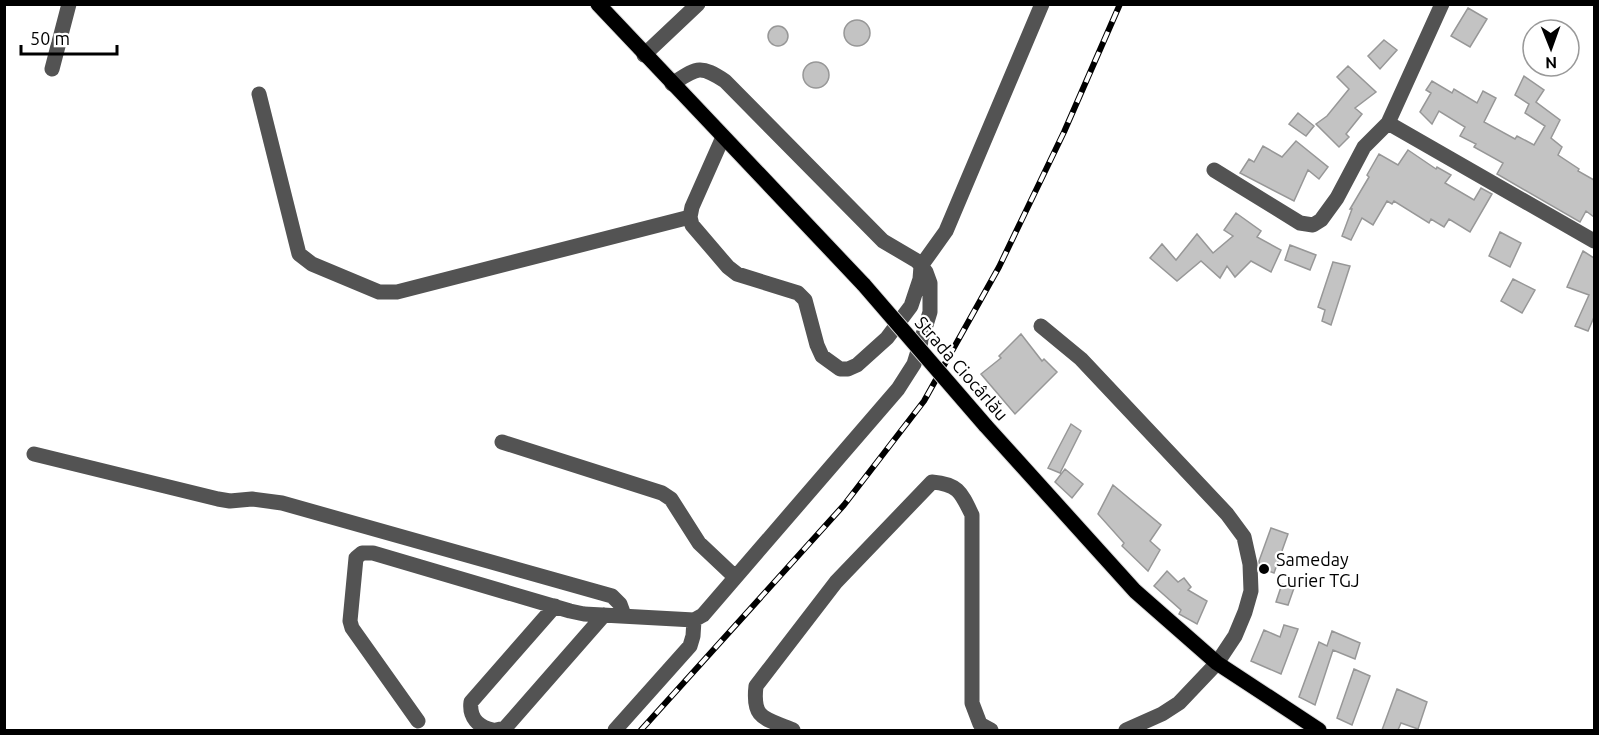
<svg xmlns="http://www.w3.org/2000/svg" width="1599" height="735" viewBox="0 0 1599 735" font-family="Ubuntu,sans-serif">
<rect width="100%" height="100%" fill="#fff"/>
<path fill="#c3c3c3" stroke="#979797" stroke-width="1.5" d="M1468 8 1487 19 1470 47 1451 36Z
M844 33a13 13 0 1 1 26 0a13 13 0 1 1-26 0Z
M768 36a10 10 0 1 1 20 0a10 10 0 1 1-20 0Z
M1384 40 1397 50 1380 69 1368 56Z
M803 75a13 13 0 1 1 26 0a13 13 0 1 1-26 0Z
M1348 66 1376 92 1355 108 1362 114 1346 134 1349 137 1339 147 1316 124 1327 116 1349 89 1337 77Z
M1524 76 1544 90 1536 102 1560 120 1551 138 1562 147 1558 155 1579 169 1578 171 1594 180V217L1586 211 1580 222 1497 174 1503 163 1474 147 1476 144 1460 136 1465 127 1439 111 1432 124 1420 112 1431 93 1426 90 1432 81 1452 93 1454 89 1477 103 1483 91 1496 98 1484 122 1515 139 1517 136 1534 145 1545 126 1525 113 1529 104 1515 95Z
M1298 113 1314 126 1306 136 1289 124Z
M1296 141 1328 167 1319 179 1308 170 1294 201 1240 173 1249 159 1254 162 1263 146 1282 157Z
M1408 150 1436 169 1437 167 1451 175 1445 183 1474 200 1481 188 1492 194 1470 232 1449 219 1444 227 1431 219 1429 223 1394 201 1392 204 1387 201 1373 225 1362 218 1351 240 1342 236 1352 209H1350L1369 177 1367 175 1379 154 1398 165Z
M1236 213 1261 231 1257 237 1281 250 1271 272 1251 261 1235 277 1227 266 1220 278 1201 261 1177 281 1150 258 1162 244 1176 260 1197 234 1213 253 1233 236 1224 230Z
M1500 232 1521 243 1510 267 1489 256Z
M1290 245 1316 255 1310 270 1285 260Z
M1583 251 1594 258V317L1588 331 1575 326 1589 295 1567 287Z
M1333 262 1350 266 1331 325 1322 321 1325 310 1318 307Z
M1513 279 1535 290 1522 313 1501 301Z
M1021 334 1042 361 1044 359 1057 372 1015 414 981 374 1001 358 999 356Z
M1071 424 1081 431 1060 473 1048 468Z
M1065 469 1083 484 1072 498 1055 482Z
M1113 485 1161 525 1150 541 1160 550 1148 571 1122 546 1124 543 1098 514Z
M1271 528 1288 534 1274 573 1260 568 1259 561Z
M1167 571 1178 582 1184 578 1191 587 1188 590 1207 601 1197 624 1179 614 1181 610 1154 586Z
M1282 584 1294 588 1288 605 1276 602Z
M1284 625 1298 629 1281 674 1251 661 1264 630 1280 637Z
M1332 631 1360 643 1355 659 1333 650 1315 705 1299 697 1319 642 1327 646Z
M1354 669 1370 676 1352 725 1337 718Z
M1397 689 1427 702 1418 729 1401 723 1398 730H1382Z"/>
<g fill="none" stroke-linecap="round" stroke-linejoin="round">
<g stroke="#dbdbdb" stroke-width="17">
<path id="major" d="M598 4 864 285
M985 425 1135 591 1217 663 1319 730"/>
</g>
<path stroke="#535353" stroke-width="15" d="M644 55 698 4
M52 69 69 4
M259 94 299 254 312 264 379 292H397L690 217
M1388 123 1594 241
M723 137 692 207 690 217 692 225 728 267 737 274 798 293 805 300 817 345 822 356 840 369H848L857 365 887 338 911 306 920 279 921 266 946 231 1042 4
M1214 170 1300 223 1313 225 1321 220 1337 198 1364 147 1388 123 1442 4
M1041 326 1081 359 1227 514 1244 537 1250 564 1251 591 1245 612 1235 636 1217 663 1179 703 1162 714 1126 730
M502 442 662 493 671 499 699 543 735 577
M34 454 218 499 230 501 252 499 282 503 612 596 620 604 624 615
M418 721 352 628 350 621 356 558 362 553H373L570 611 584 614 694 620 703 615 898 389 914 364 930 312V283L926 272 917 261 883 241 725 81C699 64 697 68 672 84
M493 730C478 727 469 717 471 702L555 606
M496 730 505 728 604 615
M615 730 690 646 693 636 694 620
M793 730C765 718 752 720 756 686L836 582 932 482C958 484 961 492 972 515V703L980 724 991 730"/>
<use href="#major" stroke="#000" stroke-width="15"/>
<g stroke="#000" stroke-width="6">
<path id="rail" d="M641 730 844 505 924 401 999 267 1064 132 1120 4"/>
</g>
<use href="#rail" stroke="#fff" stroke-width="4" stroke-dasharray="11" stroke-linecap="butt"/>
<g stroke="#dbdbdb" stroke-width="17" stroke-linecap="butt">
<path id="major-bridge" d="M864 285 985 425"/>
</g>
<use href="#major-bridge" stroke="#000" stroke-width="15"/>
</g>
<circle fill="#000" stroke="#fff" stroke-width="2" cx="1264" cy="569" r="6"/>
<g text-anchor="middle" dominant-baseline="central" stroke-width="4.5" stroke-linejoin="round" paint-order="stroke">
<g font-size="18" fill="#000" stroke="#fff">
<text transform="translate(962 368) rotate(49)">Strada Ciocârlău</text>
</g>
<g font-size="18" fill="#000" stroke="#fff" text-anchor="start">
<text x="1276" y="559">Sameday<tspan x="1276" dy="21">Curier TGJ</tspan></text>
</g>
</g>
<rect width="1599" height="735" fill="none" stroke="#000000" stroke-width="12"/>
<g transform="translate(1551 48) rotate(179)"><circle r="28" fill="#ffffff" stroke="#999999" stroke-width="1.5"/>
<path d="M0-4.5L10 22L0 15L-10 22Z" fill="#000000"/>
<text y="-9" font-size="16" font-weight="bold" text-anchor="middle" fill="#000000">N</text>
</g>
<path d="M21 45v9h96v-9" fill="none" stroke="#000000" stroke-width="3"/>
<text x="30" y="45" font-size="18" fill="#000000" stroke="#ffffff" stroke-width="4.5" paint-order="stroke">50 m</text>
</svg>
